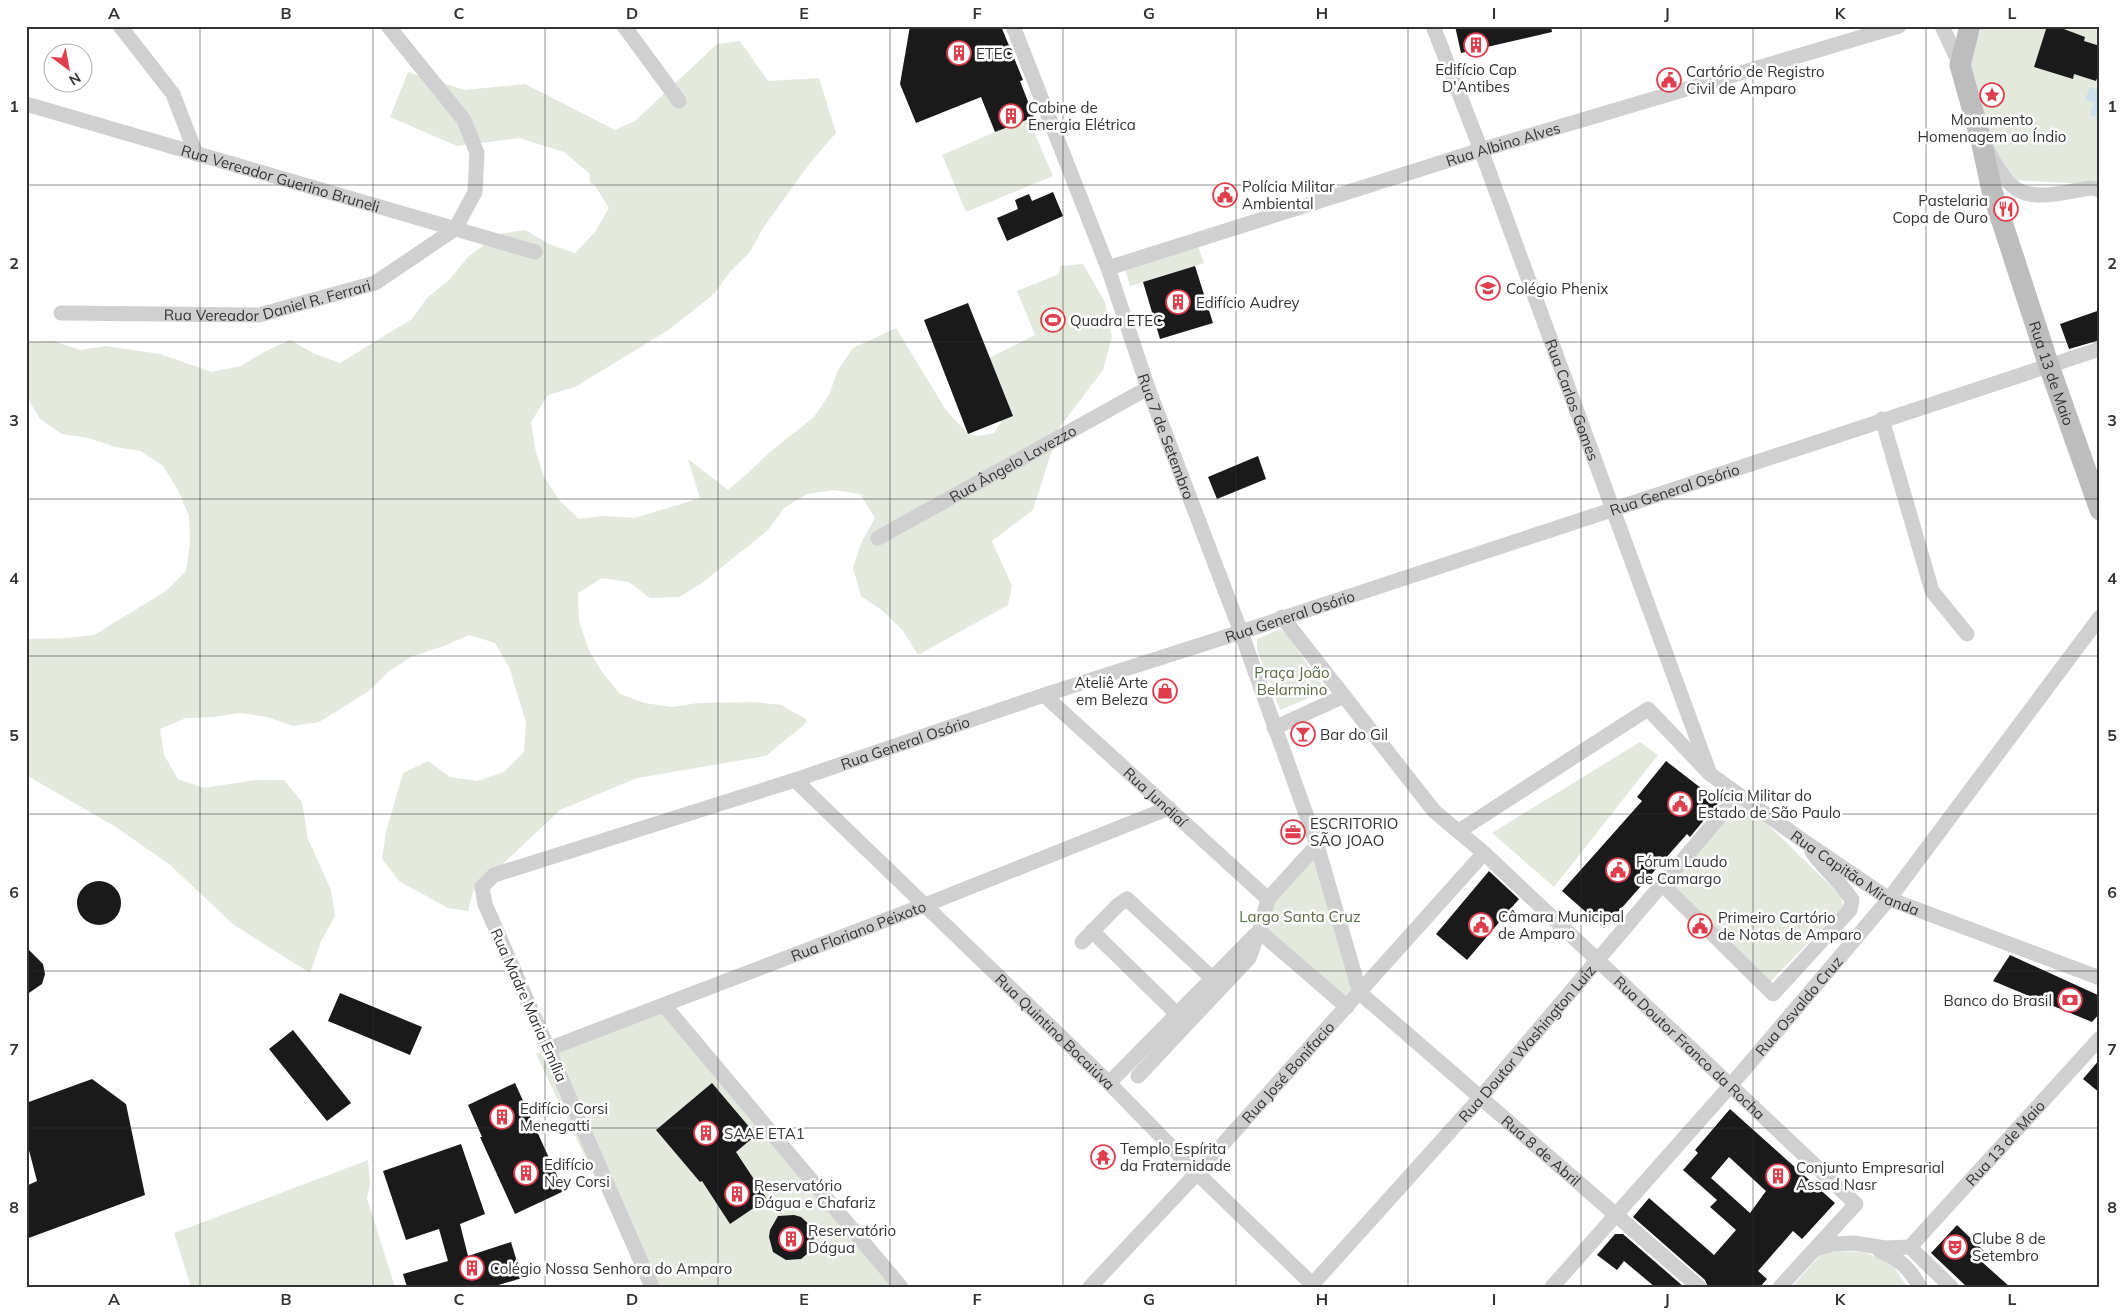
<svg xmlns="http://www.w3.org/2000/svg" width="2126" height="1313" viewBox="0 0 2126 1313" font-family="Mulish,sans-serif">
<rect width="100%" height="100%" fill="#fff"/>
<path fill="#e3e9dc" d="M1982 26H2100V185L2014 180 1989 139 1968 65Z
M740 41 768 81 819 78 836 133 810 163 763 228 750 252 730 272 714 294 670 329 575 387 548 395 531 422 535 448 543 475 558 499 579 519 604 516 635 518 700 498 688 459 728 490 749 472 770 452 814 417 829 395 838 370 853 348 896 328 946 410 968 434 977 436 994 433 1001 422 986 377 989 358 1035 335 1017 291 1059 274 1060 266 1083 264 1105 302 1112 337 1103 370 1059 428 1033 510 992 541 1012 586 1008 605 918 655 903 631 883 611 861 596 853 568 861 543 875 518 860 494 834 490 807 494 784 508 768 530 702 583 679 597 650 598 629 582 602 578 578 593 579 621 588 648 602 672 620 694 645 703 672 707 698 703 754 702 781 705 806 719V723L766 756 637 778 560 810 473 892 468 911 448 908 399 881 382 859 386 832 403 773 428 761 450 777 477 781 504 772 524 752 526 722 509 667 495 643 469 635 444 646 413 656 389 671 369 691 319 722 293 726 267 717 240 713 214 717 186 718 160 729 164 755 178 779 204 788 256 780H284L302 802 308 839 331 890 335 916 321 941 310 973 234 925 169 864 114 826 26 775V639L68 638 94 635 166 591 186 571 190 544 189 516 178 490 163 466 141 451 115 447 89 438 62 434 40 419 26 395V342L54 341 80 350 106 346 160 354 212 372 241 366 264 352 290 340 315 354 340 363 412 319 427 298 449 280 468 257 498 234 525 230 549 244 575 253 595 232 609 208 594 184 590 183V174L564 152 519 138 457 146 390 117 408 72 465 90 525 84 615 130 635 121 717 44Z
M1028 118 1053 176 966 212 942 155Z
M1197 243 1204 263 1130 286 1124 266Z
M1280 629 1287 635 1321 683V693L1280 710 1257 650V639Z
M1640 742 1658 755 1554 887 1492 833Z
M1738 795 1841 896 1843 907 1766 986 1662 884Z
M1320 854 1352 989 1345 996 1260 928 1268 899Z
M663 1006 899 1287H647L536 1054Z
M368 1160 370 1184 367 1198 395 1287H191L174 1233Z
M1834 1251 1863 1252 1892 1263 1907 1287H1792L1821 1254Z"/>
<path fill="#cde0eb" d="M2090 87 2100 90V117L2090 115 2094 103 2085 100Z"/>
<path fill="#1a1a1a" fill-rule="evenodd" d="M910 26H1001L1023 80 1020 81 1034 117 995 132 981 97 916 123 900 84Z
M1455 26H1551L1552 32 1461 53Z
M2047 26H2056L2085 37 2084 41 2100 46V70L2096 81 2074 74 2073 79 2034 67Z
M1053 192 1063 216 1007 241 997 218 1018 209 1015 200 1029 194 1032 201Z
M1195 266 1213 323 1160 339 1143 282Z
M968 303 1013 416 968 434 924 320Z
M2100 310V340L2069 349 2060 324Z
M1258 456 1266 479 1217 499 1208 477Z
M1666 761 1719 802 1690 837 1687 834 1604 928 1562 891 1642 801 1637 797Z
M1489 871 1519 899 1467 960 1436 934Z
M77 903a22 22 0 1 1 44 0a22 22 0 1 1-44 0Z
M26 947 43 964 45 974 42 984 26 995Z
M2010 955 2100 996V1013L2092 1022 1993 981Z
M340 993 422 1027 410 1055 328 1021Z
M293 1030 351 1103 327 1121 269 1049Z
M2100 1059V1093L2083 1079Z
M92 1079 126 1104 145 1195 26 1239V1186L37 1181 26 1139V1103Z
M515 1083 564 1191 515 1214 480 1137H482L468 1105Z
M712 1083 756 1135 736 1152 767 1199 730 1224 702 1181 700 1182 656 1130Z
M1730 1109 1835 1203 1802 1239 1793 1231 1758 1271 1767 1279 1760 1287H1708L1705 1280 1633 1217 1649 1198 1714 1255 1736 1230 1710 1207 1717 1200 1683 1170 1698 1153 1695 1150ZM1729 1157 1766 1191 1750 1213 1711 1178Z
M461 1144 485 1214 460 1224 468 1256 511 1242 522 1278 492 1287H407L403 1274 448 1261 439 1229 406 1240 383 1171Z
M794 1215 801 1217 812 1227 814 1241 807 1254 801 1259 786 1260 773 1252 769 1237 770 1230 778 1216Z
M1957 1225 1986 1253 1982 1262 2010 1287H1967L1931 1253Z
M1615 1234H1623L1684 1287H1655L1624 1261 1617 1270 1597 1255Z"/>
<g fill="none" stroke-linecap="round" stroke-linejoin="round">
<g stroke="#d0d0d0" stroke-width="15">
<path d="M120 26 173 94 196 154"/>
<path d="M624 26 679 101"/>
<path id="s1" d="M1013 26 1108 268 1148 388 1241 632 1317 845 1360 993 1699 1287"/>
<path id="s2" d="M1433 26 1481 150 1710 774"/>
<path d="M1942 26 1960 65"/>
<path id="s3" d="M26 104 535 252"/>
<path d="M1987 150C1995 162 2004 182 2018 190 2038 201 2069 191 2091 188L2100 190"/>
<path id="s4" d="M1108 268 1481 150 1899 26"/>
<path id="s5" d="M61 313 259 315 375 283 455 229 475 192 477 153 464 120 388 26"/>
<path d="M1882 419 1932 591 1967 634"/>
<path id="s6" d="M878 538 1148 388"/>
<path id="s7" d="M1282 617 1434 811 1484 853 1856 1204 1780 1287"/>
<path id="s8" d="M1044 695 1268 899"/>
<path d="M1274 728 1344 696"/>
<path id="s9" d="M795 780 1109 1083 1197 1173 1315 1287"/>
<path id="s10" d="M1459 831 1648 709 1710 774 1805 842 1889 899 2100 978"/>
<path d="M1662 884 1773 994 1850 910 1852 900C1841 882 1824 869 1812 852"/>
<path d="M1092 931 1177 1014"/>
<path d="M1259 931 1347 1007"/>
<path d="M1082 942 1118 905 1127 899 1212 978"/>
<path d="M664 1005 901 1287"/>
<path id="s11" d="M548 1049 925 905 1169 808"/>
<path d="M1138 1076 1249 958 1260 928 1268 899 1317 845"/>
<path d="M1109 1083 1255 935"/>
<path id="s12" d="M1910 1247 2100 1038"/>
<path d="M1910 1247 1951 1287"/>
<path d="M1815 1249 1832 1244 1854 1243 1885 1248 1910 1247"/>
<path d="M1880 1251C1900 1259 1909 1268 1920 1287"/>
<path id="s13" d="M652 1287 485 904 482 887 494 875 795 780 1044 695 1241 632 2100 349"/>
<path id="s14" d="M1090 1287 1197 1173 1484 853"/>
<path id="s15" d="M1310 1287 1481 1097 1738 795"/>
<path id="s16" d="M1552 1287 1731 1085 1889 899 2100 617"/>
</g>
<path stroke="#bdbdbd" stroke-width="21" id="s17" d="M1970 26 1960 65 1981 140 1992 191 2049 366 2100 510"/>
</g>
<path fill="none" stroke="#333" stroke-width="1" stroke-opacity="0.55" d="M200 26V1287M373 26V1287M545 26V1287M718 26V1287M890 26V1287M1063 26V1287M1236 26V1287M1408 26V1287M1581 26V1287M1753 26V1287M1926 26V1287M26 185H2100M26 342H2100M26 499H2100M26 656H2100M26 814H2100M26 971H2100M26 1128H2100"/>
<defs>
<g id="building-ring" transform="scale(1.25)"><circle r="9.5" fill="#fff" stroke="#df3f4c" stroke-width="1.5"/><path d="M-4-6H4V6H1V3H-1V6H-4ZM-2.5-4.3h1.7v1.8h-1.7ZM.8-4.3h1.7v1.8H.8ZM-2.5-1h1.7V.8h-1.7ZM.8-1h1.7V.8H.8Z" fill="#df3f4c"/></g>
<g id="civic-ring" transform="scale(1.25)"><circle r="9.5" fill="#fff" stroke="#df3f4c" stroke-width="1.5"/><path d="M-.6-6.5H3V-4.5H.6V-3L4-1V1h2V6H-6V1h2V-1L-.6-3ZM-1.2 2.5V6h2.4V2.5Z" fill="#df3f4c"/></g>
<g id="sight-ring" transform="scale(1.25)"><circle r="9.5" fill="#fff" stroke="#df3f4c" stroke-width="1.5"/><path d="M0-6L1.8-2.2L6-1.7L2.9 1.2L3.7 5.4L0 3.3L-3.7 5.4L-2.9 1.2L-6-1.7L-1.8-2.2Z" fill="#df3f4c"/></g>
<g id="restaurant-ring" transform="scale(1.25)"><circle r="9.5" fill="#fff" stroke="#df3f4c" stroke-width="1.5"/><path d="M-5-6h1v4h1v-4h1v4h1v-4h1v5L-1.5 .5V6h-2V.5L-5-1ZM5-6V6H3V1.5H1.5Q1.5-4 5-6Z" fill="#df3f4c"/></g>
<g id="school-ring" transform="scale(1.25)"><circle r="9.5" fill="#fff" stroke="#df3f4c" stroke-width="1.5"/><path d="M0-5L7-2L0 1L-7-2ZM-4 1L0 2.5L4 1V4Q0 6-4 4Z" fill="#df3f4c"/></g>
<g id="stadium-ring" transform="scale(1.25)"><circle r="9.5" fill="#fff" stroke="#df3f4c" stroke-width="1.5"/><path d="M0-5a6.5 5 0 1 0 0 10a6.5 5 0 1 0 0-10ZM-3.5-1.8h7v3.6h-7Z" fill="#df3f4c"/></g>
<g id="shop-ring" transform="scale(1.25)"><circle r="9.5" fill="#fff" stroke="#df3f4c" stroke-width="1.5"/><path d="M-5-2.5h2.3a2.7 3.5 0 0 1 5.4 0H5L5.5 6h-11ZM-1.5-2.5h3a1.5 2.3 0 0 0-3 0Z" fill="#df3f4c"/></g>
<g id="bar-ring" transform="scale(1.25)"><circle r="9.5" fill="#fff" stroke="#df3f4c" stroke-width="1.5"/><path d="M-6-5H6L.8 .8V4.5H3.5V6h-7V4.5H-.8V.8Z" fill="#df3f4c"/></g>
<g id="office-ring" transform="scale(1.25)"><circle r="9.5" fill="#fff" stroke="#df3f4c" stroke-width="1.5"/><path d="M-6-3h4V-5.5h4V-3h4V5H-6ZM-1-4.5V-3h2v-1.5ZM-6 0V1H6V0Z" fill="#df3f4c"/></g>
<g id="bank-ring" transform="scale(1.25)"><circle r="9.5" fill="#fff" stroke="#df3f4c" stroke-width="1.5"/><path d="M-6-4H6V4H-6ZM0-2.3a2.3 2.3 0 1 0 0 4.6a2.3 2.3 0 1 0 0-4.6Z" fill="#df3f4c"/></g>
<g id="temple-ring" transform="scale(1.25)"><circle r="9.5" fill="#fff" stroke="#df3f4c" stroke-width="1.5"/><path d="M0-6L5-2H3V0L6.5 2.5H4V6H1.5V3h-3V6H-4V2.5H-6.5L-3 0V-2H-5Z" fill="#df3f4c"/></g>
<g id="theatre-ring" transform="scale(1.25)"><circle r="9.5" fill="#fff" stroke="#df3f4c" stroke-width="1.5"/><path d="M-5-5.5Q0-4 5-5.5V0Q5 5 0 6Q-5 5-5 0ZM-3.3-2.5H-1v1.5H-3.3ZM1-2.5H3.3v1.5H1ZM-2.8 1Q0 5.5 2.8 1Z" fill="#df3f4c"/></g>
</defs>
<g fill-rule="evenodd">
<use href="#building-ring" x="1476" y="45"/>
<use href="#building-ring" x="959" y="53"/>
<use href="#civic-ring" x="1669" y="80"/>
<use href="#sight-ring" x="1992" y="95"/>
<use href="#building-ring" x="1011" y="116"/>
<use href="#civic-ring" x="1225" y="195"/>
<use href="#restaurant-ring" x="2006" y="209"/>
<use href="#school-ring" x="1488" y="288"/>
<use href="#building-ring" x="1178" y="302"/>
<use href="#stadium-ring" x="1053" y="320"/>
<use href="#shop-ring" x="1165" y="691"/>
<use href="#bar-ring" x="1303" y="734"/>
<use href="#civic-ring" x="1680" y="804"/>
<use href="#office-ring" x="1293" y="832"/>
<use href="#civic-ring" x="1618" y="870"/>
<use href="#civic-ring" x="1481" y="925"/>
<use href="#civic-ring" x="1700" y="926"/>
<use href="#bank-ring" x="2070" y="1000"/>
<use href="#building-ring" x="502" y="1117"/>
<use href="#building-ring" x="706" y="1133"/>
<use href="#temple-ring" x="1103" y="1157"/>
<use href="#building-ring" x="526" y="1173"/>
<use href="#building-ring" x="1778" y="1176"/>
<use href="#building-ring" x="737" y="1194"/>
<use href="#building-ring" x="791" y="1239"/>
<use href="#theatre-ring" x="1955" y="1247"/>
<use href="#building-ring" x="472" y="1268"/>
</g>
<g text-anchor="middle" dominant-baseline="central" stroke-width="5" stroke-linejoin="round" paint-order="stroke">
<g font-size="15" fill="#333" stroke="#fff" text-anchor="start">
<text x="976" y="53">ETEC</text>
<text x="1476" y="69" text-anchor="middle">Edifício Cap<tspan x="1476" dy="17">D'Antibes</tspan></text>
<text x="1686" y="71">Cartório de Registro<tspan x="1686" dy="17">Civil de Amparo</tspan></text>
<text x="1028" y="107">Cabine de<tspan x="1028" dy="17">Energia Elétrica</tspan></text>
<text x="1992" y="119" text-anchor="middle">Monumento<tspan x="1992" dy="17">Homenagem ao Índio</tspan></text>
<text x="1242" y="186">Polícia Militar<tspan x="1242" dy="17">Ambiental</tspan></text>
<text x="1988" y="200" text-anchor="end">Pastelaria<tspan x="1988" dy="17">Copa de Ouro</tspan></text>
<text x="1506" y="288">Colégio Phenix</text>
<text x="1196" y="302">Edifício Audrey</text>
<text x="1070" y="320">Quadra ETEC</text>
<text x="1148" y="682" text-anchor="end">Ateliê Arte<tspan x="1148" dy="17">em Beleza</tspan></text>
<text x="1320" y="734">Bar do Gil</text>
<text x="1698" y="795">Polícia Militar do<tspan x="1698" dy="17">Estado de São Paulo</tspan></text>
<text x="1310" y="823">ESCRITORIO<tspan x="1310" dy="17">SÃO JOAO</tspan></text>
<text x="1636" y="861">Fórum Laudo<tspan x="1636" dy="17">de Camargo</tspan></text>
<text x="1498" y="916">Câmara Municipal<tspan x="1498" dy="17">de Amparo</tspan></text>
<text x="1718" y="917">Primeiro Cartório<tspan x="1718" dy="17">de Notas de Amparo</tspan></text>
<text x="2052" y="1000" text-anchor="end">Banco do Brasil</text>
<text x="520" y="1108">Edifício Corsi<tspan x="520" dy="17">Menegatti</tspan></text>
<text x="724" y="1133">SAAE ETA1</text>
<text x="1120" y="1148">Templo Espírita<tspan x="1120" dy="17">da Fraternidade</tspan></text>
<text x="544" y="1164">Edifício<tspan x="544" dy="17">Ney Corsi</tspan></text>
<text x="1796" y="1167">Conjunto Empresarial<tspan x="1796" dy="17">Assad Nasr</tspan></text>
<text x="754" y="1185">Reservatório<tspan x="754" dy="17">Dágua e Chafariz</tspan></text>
<text x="808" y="1230">Reservatório<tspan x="808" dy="17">Dágua</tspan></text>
<text x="1972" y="1238">Clube 8 de<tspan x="1972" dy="17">Setembro</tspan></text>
<text x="490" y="1268">Colégio Nossa Senhora do Amparo</text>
</g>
<g font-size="15" fill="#333" stroke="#fff">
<text stroke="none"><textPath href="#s4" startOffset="414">Rua Albino Alves</textPath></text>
<text stroke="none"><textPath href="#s3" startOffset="265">Rua Vereador Guerino Bruneli</textPath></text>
<text stroke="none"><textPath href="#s5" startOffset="208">Rua Vereador Daniel R. Ferrari</textPath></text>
<text stroke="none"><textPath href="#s17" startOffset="362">Rua 13 de Maio</textPath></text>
<text stroke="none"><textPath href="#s2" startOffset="399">Rua Carlos Gomes</textPath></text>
<text stroke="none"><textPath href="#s1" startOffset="438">Rua 7 de Setembro</textPath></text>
<text stroke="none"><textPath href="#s6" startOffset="154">Rua Ângelo Lavezzo</textPath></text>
<text stroke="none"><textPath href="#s13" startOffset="1694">Rua General Osório</textPath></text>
<text stroke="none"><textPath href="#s13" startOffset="1289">Rua General Osório</textPath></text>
<text stroke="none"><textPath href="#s13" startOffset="884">Rua General Osório</textPath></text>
<text stroke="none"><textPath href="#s8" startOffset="151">Rua Jundiaí</textPath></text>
<text stroke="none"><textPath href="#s10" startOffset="491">Rua Capitão Miranda</textPath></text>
<text stroke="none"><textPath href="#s11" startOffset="332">Rua Floriano Peixoto</textPath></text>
<text transform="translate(529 1005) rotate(66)">Rua Madre Maria Emília</text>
<text stroke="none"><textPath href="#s16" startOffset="374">Rua Osvaldo Cruz</textPath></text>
<text stroke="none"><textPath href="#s9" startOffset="362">Rua Quintino Bocaiúva</textPath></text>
<text stroke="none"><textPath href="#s15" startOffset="326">Rua Doutor Washington Luiz</textPath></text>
<text stroke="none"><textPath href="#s7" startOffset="595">Rua Doutor Franco da Rocha</textPath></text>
<text stroke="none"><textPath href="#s14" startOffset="292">Rua José Bonifacio</textPath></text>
<text stroke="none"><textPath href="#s12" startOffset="141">Rua 13 de Maio</textPath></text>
<text stroke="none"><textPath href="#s1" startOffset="1268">Rua 8 de Abril</textPath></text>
</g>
<g font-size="15" fill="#566e41" stroke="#fff">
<text x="1292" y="672">Praça João<tspan x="1292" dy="17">Belarmino</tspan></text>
<text x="1300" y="916">Largo Santa Cruz</text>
</g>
</g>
<rect width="2126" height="1313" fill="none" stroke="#ffffff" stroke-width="55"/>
<g transform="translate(68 68) rotate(148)"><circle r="24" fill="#ffffff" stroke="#adadad"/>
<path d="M0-4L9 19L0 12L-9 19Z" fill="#df3f4c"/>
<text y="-8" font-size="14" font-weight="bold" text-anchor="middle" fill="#333333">N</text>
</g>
<rect x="28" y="28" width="2070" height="1258" fill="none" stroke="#333" stroke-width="2"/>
<g font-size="16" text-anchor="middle" font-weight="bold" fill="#333">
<text x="114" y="19">A</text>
<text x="286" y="19">B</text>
<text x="459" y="19">C</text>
<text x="632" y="19">D</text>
<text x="804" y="19">E</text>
<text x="977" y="19">F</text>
<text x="1149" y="19">G</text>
<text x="1322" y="19">H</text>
<text x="1494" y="19">I</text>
<text x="1667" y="19">J</text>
<text x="1840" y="19">K</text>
<text x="2012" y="19">L</text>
<text x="14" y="112">1</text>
<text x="2112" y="112">1</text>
<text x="14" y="269">2</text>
<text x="2112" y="269">2</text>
<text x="14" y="426">3</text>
<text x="2112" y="426">3</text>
<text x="14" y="584">4</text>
<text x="2112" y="584">4</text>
<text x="14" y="741">5</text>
<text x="2112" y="741">5</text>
<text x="14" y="898">6</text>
<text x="2112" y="898">6</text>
<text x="14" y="1055">7</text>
<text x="2112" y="1055">7</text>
<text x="14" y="1213">8</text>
<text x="2112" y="1213">8</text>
<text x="114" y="1305">A</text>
<text x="286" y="1305">B</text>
<text x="459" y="1305">C</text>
<text x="632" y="1305">D</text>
<text x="804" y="1305">E</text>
<text x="977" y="1305">F</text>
<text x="1149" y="1305">G</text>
<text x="1322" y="1305">H</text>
<text x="1494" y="1305">I</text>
<text x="1667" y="1305">J</text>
<text x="1840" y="1305">K</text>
<text x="2012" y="1305">L</text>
</g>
</svg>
